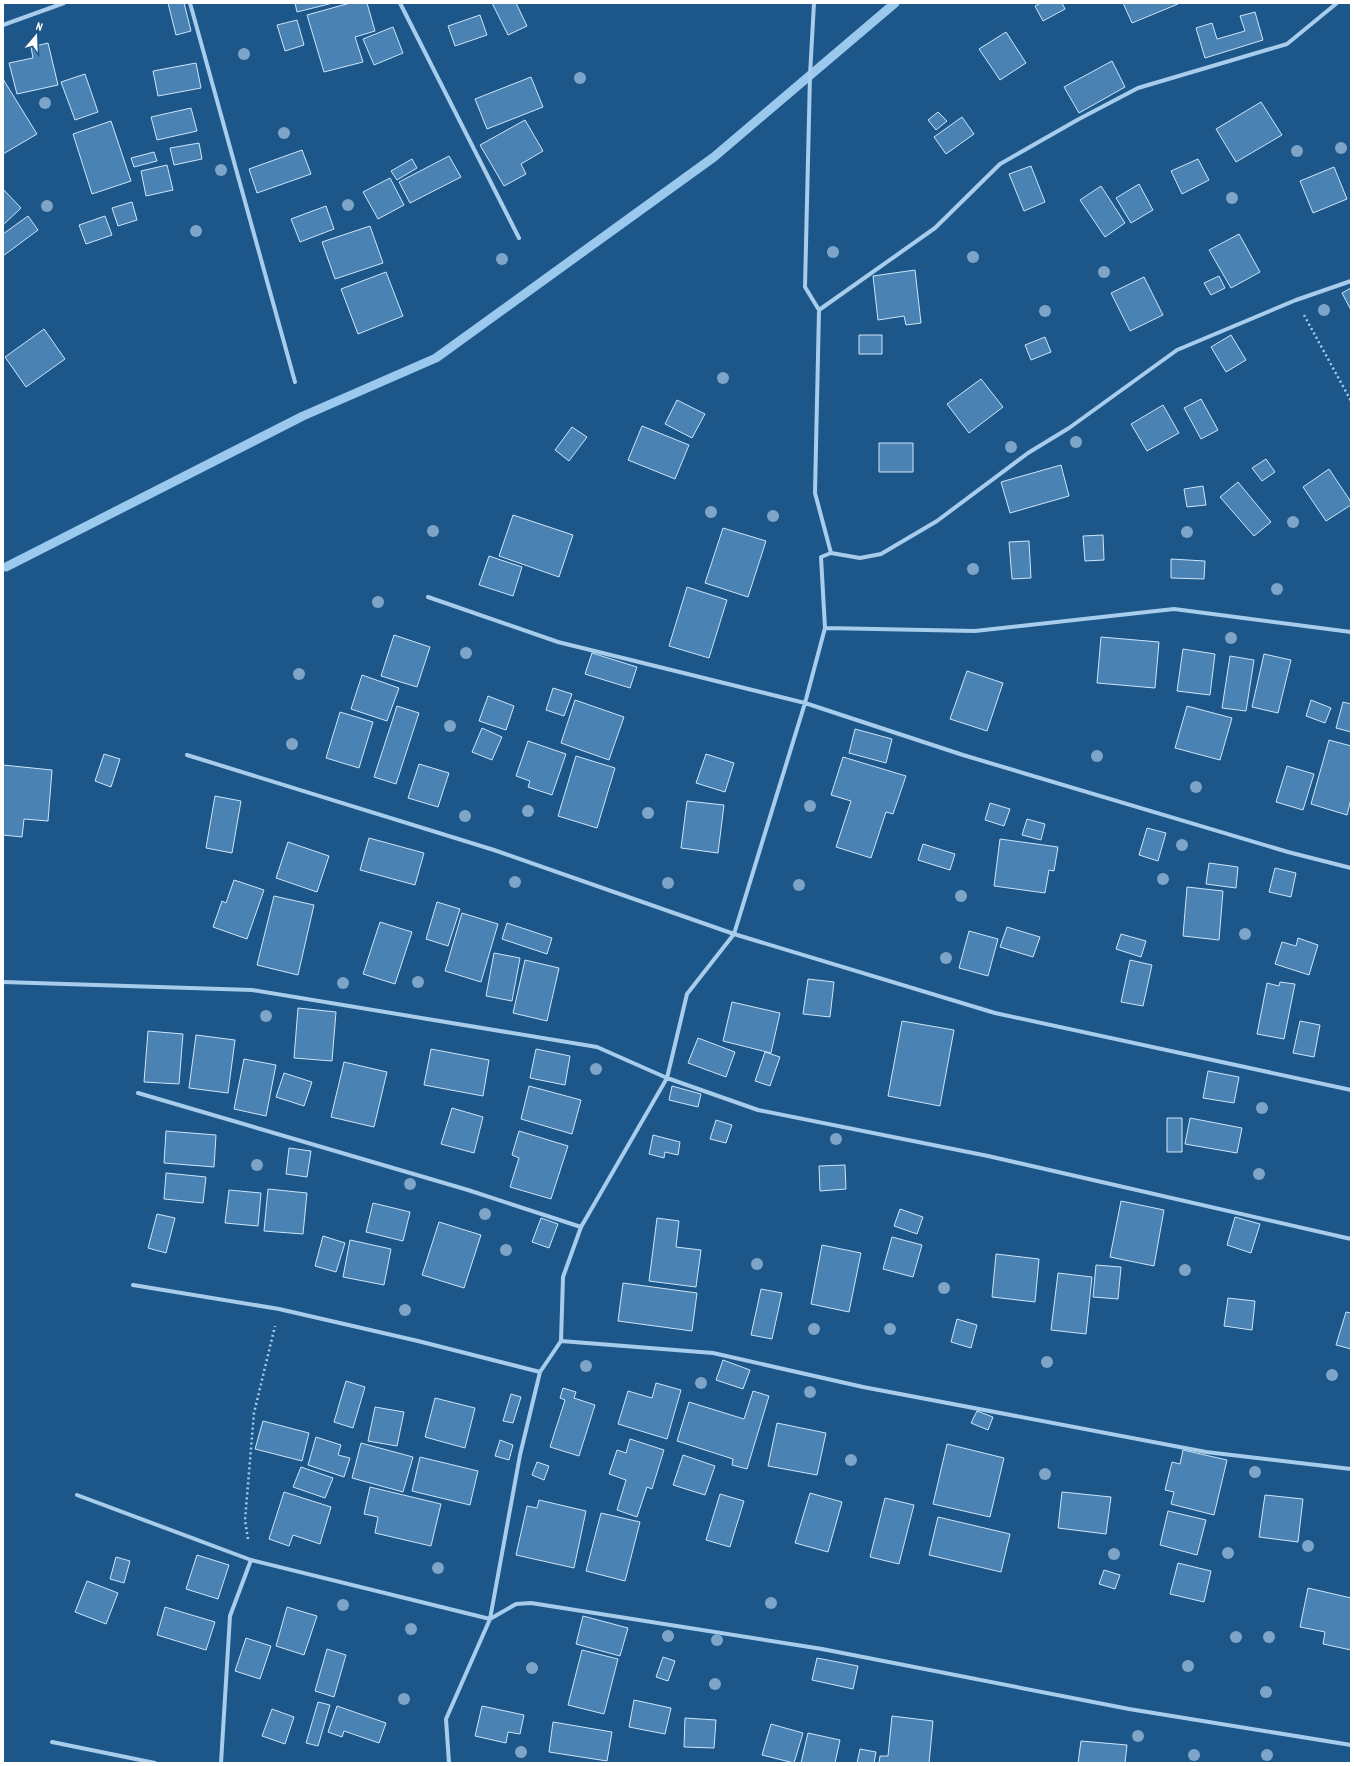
<svg xmlns="http://www.w3.org/2000/svg" width="1354" height="1766" viewBox="0 0 1354 1766" font-family="'PT Sans Narrow',sans-serif">
<rect width="100%" height="100%" fill="#1d578a"/>
<g fill="none" stroke-linecap="round" stroke-linejoin="round">
<path stroke="#9bc9ee" stroke-width="9" d="M6 567 303 416 436 358 714 157 895 3"/>
</g>
<path fill="#4a83b3" stroke="#cde5f9" d="M168 3H184L191 31 176 35Z
M295 3H333L297 12Z
M350 3H367L375 31 355 37 363 62 324 72 307 15Z
M492 3H516L527 26 508 35Z
M1041 3H1062L1065 9 1043 21 1035 6Z
M1123 3H1178V4L1132 23Z
M1255 12 1263 40 1205 58 1196 28 1212 23 1217 39 1245 31 1240 16Z
M480 15 487 35 455 46 448 26Z
M297 20 304 45 285 51 277 25Z
M393 27 403 53 374 65 363 39Z
M1006 32 1026 63 1000 80 979 49Z
M48 43 58 85 17 94 9 63 33 58 31 47Z
M1112 61 1125 87 1079 113 1064 87Z
M196 63 201 88 158 96 153 71Z
M85 74 98 112 75 120 61 82Z
M531 77 543 107 487 129 475 99Z
M3 79 37 134 3 154Z
M1261 102 1282 135 1236 162 1216 129Z
M191 108 197 131 157 140 151 117Z
M938 112 947 121 936 130 928 120Z
M962 117 974 134 946 154 934 137Z
M525 120 543 151 521 164 526 174 504 186 480 145Z
M111 121 131 181 92 194 73 134Z
M199 143 202 159 174 165 170 148Z
M302 150 311 174 257 193 249 169Z
M154 152 157 161 134 167 131 158Z
M449 156 461 177 410 203 399 182Z
M412 159 417 168 397 180 391 171Z
M1198 159 1209 180 1182 194 1171 171Z
M167 165 173 190 146 196 141 171Z
M1031 166 1045 202 1024 211 1009 174Z
M1334 167 1347 199 1313 213 1300 181Z
M390 178 404 205 378 219 363 192Z
M1139 184 1153 210 1131 223 1116 198Z
M1101 186 1125 223 1105 237 1080 200Z
M3 189 21 208 3 225Z
M132 202 137 220 118 226 112 208Z
M326 206 334 229 300 242 291 219Z
M28 216 38 230 3 256V234Z
M105 216 112 235 86 244 79 225Z
M370 226 383 263 335 279 322 242Z
M1239 234 1260 272 1231 288 1209 250Z
M915 270 921 323 906 325 904 316 878 320 873 276Z
M386 272 403 316 358 334 341 289Z
M1219 276 1225 288 1211 295 1204 283Z
M1144 277 1163 315 1130 331 1111 293Z
M1351 288V310L1342 293Z
M44 329 65 359 26 387 5 357Z
M859 335H882V354H859Z
M1231 335 1246 360 1226 372 1211 347Z
M1045 337 1051 352 1031 360 1025 345Z
M981 379 1003 407 969 433 947 404Z
M1201 399 1218 430 1201 439 1184 408Z
M677 400 705 414 692 438 665 424Z
M1163 405 1179 433 1147 451 1131 424Z
M642 426 689 445 675 479 628 460Z
M572 427 587 437 569 461 555 450Z
M879 443H913V472H879Z
M1266 459 1275 472 1262 481 1252 468Z
M1061 465 1069 496 1010 513 1001 482Z
M1329 469 1351 502V505L1326 521 1303 487Z
M1238 482 1271 522 1254 536 1220 497Z
M1203 486 1206 505 1187 507 1184 489Z
M513 515 573 535 559 577 499 556Z
M723 528 766 541 748 597 705 583Z
M1103 535 1104 560 1085 561 1083 536Z
M1029 541 1031 578 1012 579 1009 542Z
M489 556 522 567 513 596 479 585Z
M1171 559 1205 561 1204 579 1171 578Z
M687 587 727 600 709 658 669 646Z
M394 635 430 647 417 687 381 676Z
M1101 637 1159 642 1155 688 1097 683Z
M1183 649 1215 654 1210 695 1177 691Z
M592 653 637 667 630 688 585 674Z
M1264 654 1291 660 1278 713 1252 707Z
M1230 656 1254 660 1246 711 1222 708Z
M967 671 1003 683 987 731 950 719Z
M362 675 399 688 387 721 351 709Z
M553 688 572 694 564 716 546 710Z
M488 696 514 706 506 730 479 721Z
M575 700 624 717 609 760 561 743Z
M1311 700 1331 708 1325 723 1306 716Z
M1343 702 1351 704V732L1336 728Z
M397 706 419 713 396 784 374 777Z
M1187 706 1232 718 1220 760 1175 748Z
M340 712 373 722 359 768 326 758Z
M482 728 502 737 492 760 472 752Z
M855 729 892 739 886 763 849 753Z
M1329 740 1351 746V799L1347 815 1311 804Z
M528 741 566 754 552 795 528 787 530 781 516 776Z
M104 754 120 759 111 787 95 781Z
M706 754 734 763 725 792 696 783Z
M576 756 615 768 597 828 558 816Z
M843 757 906 776 893 814 886 812 871 858 836 847 851 801 831 795Z
M419 764 449 773 438 807 408 798Z
M3 765 52 770 48 821 24 819 22 837 3 835Z
M1287 766 1314 774 1303 810 1276 802Z
M215 796 241 801 232 853 206 848Z
M687 801 724 805 718 853 681 848Z
M990 803 1010 809 1004 826 985 820Z
M1027 819 1045 824 1041 840 1022 835Z
M1147 828 1166 833 1158 861 1139 855Z
M369 838 424 853 415 885 360 870Z
M1000 839 1058 847 1054 871 1049 870 1045 893 994 886Z
M288 842 329 856 317 892 276 878Z
M923 844 955 854 950 870 918 860Z
M1209 863 1238 867 1236 888 1206 884Z
M1275 868 1296 873 1291 897 1269 892Z
M234 880 264 890 247 939 213 927 222 901 226 903Z
M1187 887 1223 891 1219 940 1183 936Z
M274 896 314 905 298 975 257 965Z
M437 902 460 909 448 946 426 939Z
M462 913 498 924 481 982 445 971Z
M380 922 412 932 395 984 363 974Z
M507 923 552 938 547 954 502 939Z
M1007 927 1040 937 1033 957 1000 947Z
M969 931 998 939 988 976 959 968Z
M1121 934 1146 941 1141 957 1116 949Z
M1298 938 1318 945 1309 975 1275 964 1282 942 1296 946Z
M494 953 520 958 512 1001 486 996Z
M525 960 559 968 547 1021 513 1013Z
M1130 960 1152 965 1143 1006 1121 1002Z
M808 979 834 982 830 1017 803 1014Z
M1280 982 1295 984 1284 1039 1257 1034 1267 983 1279 986Z
M732 1002 780 1013 771 1053 723 1041Z
M298 1008 336 1012 332 1061 294 1058Z
M902 1021 954 1030 940 1106 888 1096Z
M1300 1021 1320 1025 1314 1057 1293 1053Z
M148 1031 183 1034 179 1084 144 1082Z
M196 1035 235 1040 228 1093 189 1088Z
M698 1038 735 1052 726 1077 688 1063Z
M431 1049 489 1060 483 1096 424 1085Z
M536 1049 570 1056 565 1085 530 1078Z
M765 1052 780 1057 770 1086 755 1081Z
M244 1059 276 1065 266 1116 234 1109Z
M344 1062 387 1072 374 1127 331 1117Z
M1208 1071 1239 1077 1234 1103 1203 1098Z
M284 1073 312 1082 304 1106 276 1097Z
M529 1086 581 1100 572 1134 521 1119Z
M672 1086 701 1094 698 1107 669 1100Z
M452 1108 483 1117 474 1153 441 1144Z
M1167 1118H1182V1152H1167Z
M1190 1118 1242 1128 1237 1153 1185 1144Z
M716 1120 732 1125 726 1143 710 1139Z
M166 1131 216 1135 214 1167 164 1163Z
M519 1131 568 1146 551 1199 510 1187 519 1158 512 1155Z
M653 1135 680 1142 678 1155 665 1152 664 1158 649 1154Z
M289 1148 311 1151 307 1177 286 1174Z
M845 1165 846 1189 820 1191 819 1166Z
M166 1173 206 1177 203 1203 164 1199Z
M268 1189 307 1193 303 1234 264 1231Z
M229 1190 261 1193 258 1226 225 1223Z
M1121 1201 1164 1210 1154 1266 1110 1257Z
M373 1203 410 1212 403 1241 366 1232Z
M900 1209 923 1217 917 1234 894 1226Z
M157 1214 175 1218 166 1253 148 1248Z
M1235 1217 1260 1224 1251 1253 1227 1245Z
M541 1218 558 1224 549 1248 532 1242Z
M657 1218 679 1221 676 1247 701 1250 696 1287 649 1281Z
M439 1222 481 1235 464 1288 422 1275Z
M323 1236 345 1243 336 1272 315 1266Z
M892 1237 922 1245 913 1277 883 1269Z
M350 1240 391 1249 384 1285 343 1277Z
M822 1245 861 1253 849 1312 811 1304Z
M996 1254 1039 1259 1035 1302 992 1297Z
M1096 1265 1121 1267 1118 1299 1093 1297Z
M1058 1273 1092 1277 1086 1334 1051 1330Z
M623 1283 697 1293 692 1331 618 1321Z
M761 1289 782 1293 772 1339 751 1335Z
M1228 1298 1255 1301 1252 1330 1224 1326Z
M1346 1312 1351 1313V1349L1336 1345Z
M957 1319 977 1325 971 1348 951 1342Z
M723 1360 750 1370 743 1389 716 1380Z
M346 1381 365 1387 353 1428 334 1422Z
M656 1383 681 1390 667 1439 618 1424 628 1391 652 1398Z
M563 1388 576 1392 574 1398 595 1405 579 1456 550 1447 565 1400 560 1398Z
M753 1391 769 1396 747 1469 732 1465 733 1459 677 1441 689 1402 744 1419Z
M511 1394 521 1397 513 1423 503 1421Z
M435 1398 475 1408 465 1448 425 1437Z
M375 1407 404 1412 397 1446 368 1441Z
M977 1411 993 1417 988 1430 971 1423Z
M263 1421 309 1433 302 1461 255 1449Z
M777 1423 826 1433 817 1475 768 1466Z
M316 1437 341 1445 338 1455 350 1458 344 1477 308 1465Z
M630 1439 664 1450 652 1489 647 1487 637 1517 617 1510 626 1480 609 1474 617 1450 626 1453Z
M500 1440 513 1445 509 1460 495 1456Z
M361 1443 413 1457 403 1492 352 1478Z
M947 1444 1004 1458 990 1517 933 1504Z
M1183 1450 1227 1460 1214 1515 1171 1504 1174 1492 1165 1490 1172 1462 1180 1464Z
M683 1455 715 1466 705 1495 673 1485Z
M420 1457 478 1471 470 1505 412 1491Z
M537 1462 549 1466 544 1480 532 1475Z
M301 1467 333 1478 325 1498 293 1487Z
M370 1487 441 1504 431 1546 375 1533 378 1517 364 1514Z
M284 1492 331 1507 320 1544 293 1535 289 1546 269 1539Z
M1062 1492 1111 1497 1106 1534 1058 1528Z
M810 1493 842 1502 828 1552 795 1543Z
M720 1494 744 1501 730 1547 706 1540Z
M1265 1495 1303 1499 1298 1542 1259 1537Z
M885 1498 914 1505 899 1564 870 1557Z
M539 1500 586 1511 574 1568 516 1555 527 1506 537 1508Z
M1168 1511 1206 1520 1197 1555 1160 1545Z
M601 1513 640 1522 625 1581 586 1571Z
M938 1517 1010 1534 1001 1572 929 1555Z
M197 1555 229 1565 218 1599 186 1589Z
M116 1557 130 1561 124 1583 110 1579Z
M1178 1563 1211 1571 1204 1602 1170 1594Z
M1104 1570 1120 1575 1115 1589 1099 1584Z
M87 1581 118 1593 106 1624 75 1612Z
M1308 1588 1351 1598V1650L1323 1644 1325 1632 1300 1627Z
M165 1607 215 1622 206 1650 157 1635Z
M287 1607 317 1616 304 1655 276 1646Z
M583 1616 628 1628 620 1656 576 1644Z
M246 1638 271 1646 260 1679 235 1671Z
M327 1649 346 1655 334 1697 315 1691Z
M582 1650 618 1659 604 1714 568 1705Z
M663 1657 675 1661 668 1681 656 1677Z
M817 1658 858 1666 853 1689 812 1680Z
M634 1700 671 1708 665 1734 629 1727Z
M318 1702 330 1705 318 1746 306 1743Z
M337 1706 386 1723 379 1743 344 1731 342 1737 328 1732Z
M482 1706 524 1715 520 1734 508 1732 506 1743 475 1736Z
M272 1709 294 1717 285 1744 262 1736Z
M892 1716 933 1721 929 1763H879L880 1756H888Z
M685 1718 716 1720 714 1748 684 1747Z
M553 1722 612 1732 607 1761 549 1752Z
M771 1724 803 1733 794 1763 762 1755Z
M808 1733 840 1740 835 1763H801Z
M1081 1741 1127 1745 1125 1763H1078Z
M860 1749 876 1752 874 1763H857Z"/>
<g fill="none" stroke-linecap="round" stroke-linejoin="round">
<path stroke="#a8cdec" stroke-width="2.5" stroke-dasharray="2 3" stroke-linecap="butt" d="M1304 315 1351 401
M248 1539 245 1520 254 1413 275 1326"/>
<path stroke="#a8cdec" stroke-width="4" d="M190 3 295 382
M400 3 519 238
M3 25 64 3
M819 310 935 228 1000 164 1079 119 1138 88 1287 44 1337 3
M831 553 860 558 881 554 937 521 1028 453 1069 428 1177 350 1296 300 1351 281
M428 597 558 642 805 703 963 755 1288 852 1351 868
M825 628 975 631 1174 609 1351 632
M187 755 494 850 734 934 995 1013 1351 1090
M3 982 252 990 597 1047 667 1078 758 1110 988 1156 1351 1239
M138 1093 468 1190 581 1227
M133 1285 279 1309 418 1341 540 1372
M561 1341 713 1353 863 1387 1206 1452 1351 1469
M77 1495 251 1560 490 1619 516 1604 531 1603 822 1649 1129 1709 1351 1745
M52 1742 155 1763
M221 1763 230 1616 251 1560
M449 1763 446 1719 490 1619 520 1455 540 1372 561 1341 563 1277 581 1227 667 1078 687 994 734 934 805 703 825 628 821 557 831 553 815 493 819 310 805 287 810 75 814 3"/>
</g>
<g fill="#7ea5c7">
<circle cx="244" cy="54" r="6"/>
<circle cx="580" cy="78" r="6"/>
<circle cx="45" cy="103" r="6"/>
<circle cx="284" cy="133" r="6"/>
<circle cx="1341" cy="148" r="6"/>
<circle cx="1297" cy="151" r="6"/>
<circle cx="221" cy="170" r="6"/>
<circle cx="1232" cy="198" r="6"/>
<circle cx="348" cy="205" r="6"/>
<circle cx="47" cy="206" r="6"/>
<circle cx="196" cy="231" r="6"/>
<circle cx="833" cy="252" r="6"/>
<circle cx="973" cy="257" r="6"/>
<circle cx="502" cy="259" r="6"/>
<circle cx="1104" cy="272" r="6"/>
<circle cx="1324" cy="310" r="6"/>
<circle cx="1045" cy="311" r="6"/>
<circle cx="723" cy="378" r="6"/>
<circle cx="1076" cy="442" r="6"/>
<circle cx="1011" cy="447" r="6"/>
<circle cx="711" cy="512" r="6"/>
<circle cx="773" cy="516" r="6"/>
<circle cx="1293" cy="522" r="6"/>
<circle cx="433" cy="531" r="6"/>
<circle cx="1187" cy="532" r="6"/>
<circle cx="973" cy="569" r="6"/>
<circle cx="1277" cy="589" r="6"/>
<circle cx="378" cy="602" r="6"/>
<circle cx="1231" cy="638" r="6"/>
<circle cx="466" cy="653" r="6"/>
<circle cx="299" cy="674" r="6"/>
<circle cx="450" cy="726" r="6"/>
<circle cx="292" cy="744" r="6"/>
<circle cx="1097" cy="756" r="6"/>
<circle cx="1196" cy="787" r="6"/>
<circle cx="810" cy="806" r="6"/>
<circle cx="528" cy="811" r="6"/>
<circle cx="648" cy="813" r="6"/>
<circle cx="465" cy="816" r="6"/>
<circle cx="1182" cy="845" r="6"/>
<circle cx="1163" cy="879" r="6"/>
<circle cx="515" cy="882" r="6"/>
<circle cx="668" cy="883" r="6"/>
<circle cx="799" cy="885" r="6"/>
<circle cx="961" cy="896" r="6"/>
<circle cx="1245" cy="934" r="6"/>
<circle cx="946" cy="958" r="6"/>
<circle cx="418" cy="982" r="6"/>
<circle cx="343" cy="983" r="6"/>
<circle cx="266" cy="1016" r="6"/>
<circle cx="596" cy="1069" r="6"/>
<circle cx="1262" cy="1108" r="6"/>
<circle cx="836" cy="1139" r="6"/>
<circle cx="257" cy="1165" r="6"/>
<circle cx="1259" cy="1174" r="6"/>
<circle cx="410" cy="1184" r="6"/>
<circle cx="485" cy="1214" r="6"/>
<circle cx="506" cy="1250" r="6"/>
<circle cx="757" cy="1264" r="6"/>
<circle cx="1185" cy="1270" r="6"/>
<circle cx="944" cy="1288" r="6"/>
<circle cx="405" cy="1310" r="6"/>
<circle cx="814" cy="1329" r="6"/>
<circle cx="890" cy="1329" r="6"/>
<circle cx="1047" cy="1362" r="6"/>
<circle cx="586" cy="1366" r="6"/>
<circle cx="1332" cy="1375" r="6"/>
<circle cx="701" cy="1383" r="6"/>
<circle cx="810" cy="1392" r="6"/>
<circle cx="851" cy="1460" r="6"/>
<circle cx="1255" cy="1472" r="6"/>
<circle cx="1045" cy="1474" r="6"/>
<circle cx="1308" cy="1546" r="6"/>
<circle cx="1228" cy="1553" r="6"/>
<circle cx="1114" cy="1554" r="6"/>
<circle cx="438" cy="1568" r="6"/>
<circle cx="771" cy="1603" r="6"/>
<circle cx="343" cy="1605" r="6"/>
<circle cx="411" cy="1629" r="6"/>
<circle cx="668" cy="1636" r="6"/>
<circle cx="1236" cy="1637" r="6"/>
<circle cx="1269" cy="1637" r="6"/>
<circle cx="717" cy="1640" r="6"/>
<circle cx="1188" cy="1666" r="6"/>
<circle cx="532" cy="1668" r="6"/>
<circle cx="715" cy="1684" r="6"/>
<circle cx="1266" cy="1692" r="6"/>
<circle cx="404" cy="1699" r="6"/>
<circle cx="1138" cy="1736" r="6"/>
<circle cx="521" cy="1752" r="6"/>
<circle cx="1194" cy="1755" r="6"/>
<circle cx="1267" cy="1755" r="6"/>
</g>
<rect width="1354" height="1766" fill="none" stroke="#ffffff" stroke-width="8"/>
<g transform="translate(36 36) rotate(19)" stroke="#1d578a" stroke-width="3" paint-order="stroke">
<path d="M0-3L7 15L0 10L-7 15Z" fill="#ffffff"/>
<text y="-6" font-size="11" font-weight="bold" text-anchor="middle" fill="#ffffff">N</text>
</g>
</svg>
